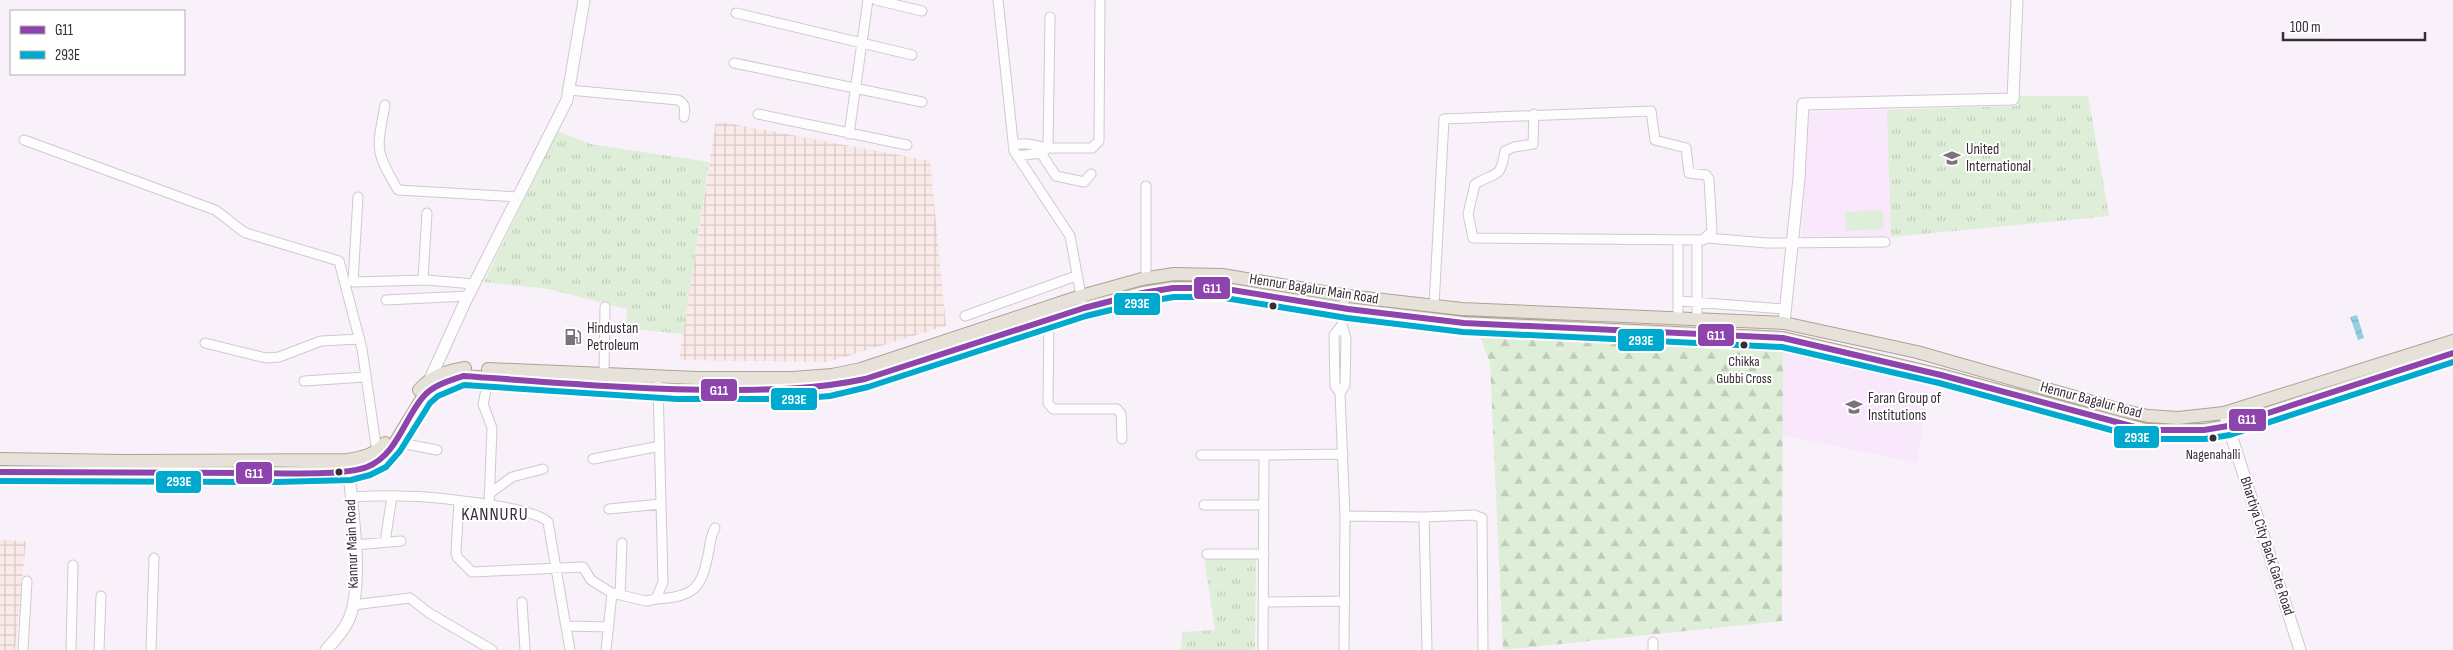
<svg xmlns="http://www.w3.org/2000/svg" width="2453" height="650" viewBox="0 0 2453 650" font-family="'Sofia Sans Condensed',sans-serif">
<defs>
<pattern id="industrial-grid" width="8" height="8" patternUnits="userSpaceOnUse" patternTransform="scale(1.25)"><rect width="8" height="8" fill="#faeae7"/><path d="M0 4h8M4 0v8" fill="none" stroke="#d7c9c7"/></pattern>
<pattern id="grass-tufts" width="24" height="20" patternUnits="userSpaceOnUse" patternTransform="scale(1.25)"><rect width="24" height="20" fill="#deeed8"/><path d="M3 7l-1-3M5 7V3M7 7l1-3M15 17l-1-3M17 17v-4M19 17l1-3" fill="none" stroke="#bfccba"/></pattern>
<pattern id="forest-firs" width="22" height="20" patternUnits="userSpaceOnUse" patternTransform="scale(1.25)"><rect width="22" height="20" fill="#deeed8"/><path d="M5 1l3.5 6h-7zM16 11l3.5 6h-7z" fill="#bfccba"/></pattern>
<pattern id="water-waves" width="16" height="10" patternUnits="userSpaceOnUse" patternTransform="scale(1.25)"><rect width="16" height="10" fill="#93cfe2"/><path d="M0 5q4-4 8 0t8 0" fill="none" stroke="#7fb2c2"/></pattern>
</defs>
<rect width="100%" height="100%" fill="#f9f1fa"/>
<path fill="#f9e8fb" d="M2088 96 2109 216 1801 244 1808 112 2017 106Z
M1783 347 1930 380 1917 463 1782 435Z"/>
<path fill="url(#industrial-grid)" d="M716 121 930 161 946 326 828 362 679 360Z
M0 540 26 541 15 650H0Z"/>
<path fill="url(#grass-tufts)" d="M2017 96H2088L2109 216 1891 237 1887 110 2017 106Z
M558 131 590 144 709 162 683 334 626 328 627 309 548 289 484 282Z
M1204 557 1256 558 1255 650H1181L1182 632 1215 630Z"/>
<path fill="url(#forest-firs)" d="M1479 334 1783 347 1782 621 1503 650 1490 363Z"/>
<path fill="#deeed8" d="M1883 210 1884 229 1846 231 1845 212Z"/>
<path fill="url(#water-waves)" d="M2357 315 2364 338 2358 340 2350 317Z"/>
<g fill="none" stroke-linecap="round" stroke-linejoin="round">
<g stroke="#d0c8d1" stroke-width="11">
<path id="street" d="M876 0 922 11
M998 0 1014 151 1070 236 1082 301
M736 13 912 55
M1050 17 1048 148H1092L1099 141 1100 0
M734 63 922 102
M569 90 678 100C686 104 685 109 684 117
M385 105C377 149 374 150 398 190L518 197
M758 114 907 145
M849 134 868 0
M24 140 215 210C226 217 234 226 246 233L339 261 362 349 377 452
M1013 144H1028L1048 148 1041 153 1017 156
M1041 153 1056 176 1084 182 1091 174
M1146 186V278
M358 197 353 282 427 280 474 284
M1708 238 1766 243 1885 242
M1678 240V319
M1697 240V319
M423 280 427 213
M386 300 468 296
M1680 301 1784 309
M1434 306 1444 119 1651 111 1655 140 1686 148 1689 173 1706 175 1709 179 1712 231 1703 240 1473 238 1468 214 1475 184C1497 171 1500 180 1505 151L1514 147 1533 144 1534 114
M965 316 1076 276
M1049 319 1048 403 1053 409H1117L1121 414 1122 439
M1342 325 1334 335 1335 386 1340 393 1345 385 1346 338 1342 325 1344 303
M205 343 266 358 279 357 321 341 360 339
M604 375 605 307
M304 381 365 377
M1340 393 1345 516 1344 650
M395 442 437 450
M1201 455H1264
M593 459 660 446
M489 494 512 477 543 469
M351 497C368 496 385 495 401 496 427 496 533 506 548 522L570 650
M459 502 456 552 457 557 472 572 583 567 591 580 612 593
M489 505 492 428 483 404 489 377
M1204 505H1263
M609 509 661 504
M1345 516 1424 517 1427 650
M1424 517 1474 515 1482 518 1483 650
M385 542 392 496
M355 545 401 541
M1207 554H1264
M620 595 622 543
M656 599C696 597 702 587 709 550 710 542 711 535 715 528
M522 602 525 650
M1263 602 1345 601
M353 605 410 598 429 613 492 650
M566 626 609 627
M1653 642V650
M23 650 27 581
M71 650 73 565
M99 650 101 596
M151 650 154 558
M606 650 612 593 646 601 656 599 663 582 658 385
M1263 650 1264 455 1343 454"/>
</g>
<g stroke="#d0c8d1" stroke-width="13">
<path id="secondary" d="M1784 323 1799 178 1803 104 2013 99 2017 0
M432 384 430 379 466 300 567 100 584 0
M2224 413 2300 650
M326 650C333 642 342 633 347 623 366 589 351 503 348 463"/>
</g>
<g stroke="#ada296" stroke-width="14">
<path id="primary" d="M488 369 697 378H793L832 375 861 369 1081 296 1142 279 1174 274 1222 275 1348 296 1462 309 1784 323 1917 352 2121 410 2148 416 2178 418 2224 413 2453 341
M419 390C431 376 447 371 465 368
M0 459 123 461 348 460C364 457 374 455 385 443
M0 472 276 473 349 471 367 467 380 460 393 446 423 397 433 388 463 376 677 390H793L829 387 865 379 1084 308 1142 293 1173 288H1220L1348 309 1464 323 1783 338 1941 375 2146 430H2204L2228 426 2453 353"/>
</g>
<use href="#street" stroke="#fefdfe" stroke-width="9"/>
<use href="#secondary" stroke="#fefdfe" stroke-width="11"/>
<use href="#primary" stroke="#e6e2da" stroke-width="12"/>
<g stroke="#fff" stroke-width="10">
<path id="bus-1" d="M0 472C85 472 169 473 254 473 282 473 344 476 367 467 397 455 404 419 423 397 433 385 449 381 463 376 550 382 638 390 725 390 773 390 818 389 865 379L1084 308 1142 293 1173 288H1220L1348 309 1464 323 1783 338 1941 375 2146 430H2204L2228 426 2453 353"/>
</g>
<g stroke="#fff" stroke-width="10">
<path id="bus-2" d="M0 481 276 482 351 480 370 475 386 467 400 451 430 403 438 396 464 385 677 399H793L830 396 868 387 1086 316 1144 302 1174 297H1219L1347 318 1463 332 1782 347 1939 383 2144 439H2205L2230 435 2453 362"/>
</g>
<use href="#bus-1" stroke="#8e44ad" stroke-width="6"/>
<use href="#bus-2" stroke="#00a9ce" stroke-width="6"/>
</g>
<defs>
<g id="school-bare" transform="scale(1.35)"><path d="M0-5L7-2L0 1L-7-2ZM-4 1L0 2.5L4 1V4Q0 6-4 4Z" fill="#7b727b" stroke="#fff" stroke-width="2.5" paint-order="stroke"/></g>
<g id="fuel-bare" transform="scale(1.35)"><path d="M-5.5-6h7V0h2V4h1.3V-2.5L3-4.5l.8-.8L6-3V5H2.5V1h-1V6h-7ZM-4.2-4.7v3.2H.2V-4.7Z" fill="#7b727b" stroke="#fff" stroke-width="2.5" paint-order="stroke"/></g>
<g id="university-bare" transform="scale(1.35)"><path d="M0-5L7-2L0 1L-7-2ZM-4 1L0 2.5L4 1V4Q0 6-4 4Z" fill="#7b727b" stroke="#fff" stroke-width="2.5" paint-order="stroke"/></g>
</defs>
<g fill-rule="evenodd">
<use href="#school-bare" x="1952" y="158"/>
<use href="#fuel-bare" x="573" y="337"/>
<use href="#university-bare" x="1854" y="407"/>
</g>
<g fill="#372d37" stroke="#fff" stroke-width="2">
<circle cx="1273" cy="306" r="4.5"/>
<circle cx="1744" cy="345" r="4.5"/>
<circle cx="2213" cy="438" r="4.5"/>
<circle cx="339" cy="472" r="4.5"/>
</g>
<g text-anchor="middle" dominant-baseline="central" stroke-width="4" stroke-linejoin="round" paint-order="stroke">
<g font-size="14" fill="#372d37" stroke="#fff">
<text x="1744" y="361">Chikka<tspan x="1744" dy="17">Gubbi Cross</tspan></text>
<text x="2213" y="454">Nagenahalli</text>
</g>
<g font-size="15" fill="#372d37" stroke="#fff" text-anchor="start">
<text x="1966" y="149">United<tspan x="1966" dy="17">International</tspan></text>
<text x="587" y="328">Hindustan<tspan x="587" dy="17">Petroleum</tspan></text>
<text x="1868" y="398">Faran Group of<tspan x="1868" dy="17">Institutions</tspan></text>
</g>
<g font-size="15" fill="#372d37" stroke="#fff">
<text transform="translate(1314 289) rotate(9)">Hennur Bagalur Main Road</text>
<text transform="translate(2091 400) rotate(15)">Hennur Bagalur Road</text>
<text transform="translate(352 544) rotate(-92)">Kannur Main Road</text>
<text transform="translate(2267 546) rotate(72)">Bhartiya City Back Gate Road</text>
</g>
<g font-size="18" letter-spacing="1" fill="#372d37" stroke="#fff">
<text x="495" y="514">KANNURU</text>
</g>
</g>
<g stroke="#fff" stroke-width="2">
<rect x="1193" y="276" width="38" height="24" rx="5" fill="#8e44ad"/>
<rect x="1113" y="292" width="48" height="24" rx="5" fill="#00a9ce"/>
<rect x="1697" y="323" width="38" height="24" rx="5" fill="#8e44ad"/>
<rect x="1617" y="328" width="48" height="24" rx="5" fill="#00a9ce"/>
<rect x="700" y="378" width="38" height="24" rx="5" fill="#8e44ad"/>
<rect x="770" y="387" width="48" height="24" rx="5" fill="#00a9ce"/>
<rect x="2228" y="408" width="39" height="24" rx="5" fill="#8e44ad"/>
<rect x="2113" y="425" width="47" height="24" rx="5" fill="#00a9ce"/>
<rect x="235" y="461" width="38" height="24" rx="5" fill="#8e44ad"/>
<rect x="155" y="470" width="47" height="24" rx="5" fill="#00a9ce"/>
</g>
<g font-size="14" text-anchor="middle" font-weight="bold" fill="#fff">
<text x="1212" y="293">G11</text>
<text x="1137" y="308">293E</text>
<text x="1716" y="340">G11</text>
<text x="1641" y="345">293E</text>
<text x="719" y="395">G11</text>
<text x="794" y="404">293E</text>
<text x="2247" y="424">G11</text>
<text x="2137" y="442">293E</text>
<text x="254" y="478">G11</text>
<text x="179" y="486">293E</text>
</g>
<rect x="10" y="10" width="175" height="65" fill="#ffffff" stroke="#afabaf"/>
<rect x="20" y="26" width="25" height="8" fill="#8e44ad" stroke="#afabaf"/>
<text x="55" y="35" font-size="15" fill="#372d37">G11</text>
<rect x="20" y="51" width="25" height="8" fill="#00a9ce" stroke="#afabaf"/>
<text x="55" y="60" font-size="15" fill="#372d37">293E</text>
<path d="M2283 32v8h142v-8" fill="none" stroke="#372d37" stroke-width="2.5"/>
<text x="2290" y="32" font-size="15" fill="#372d37" stroke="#ffffff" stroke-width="4" paint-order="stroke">100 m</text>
</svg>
